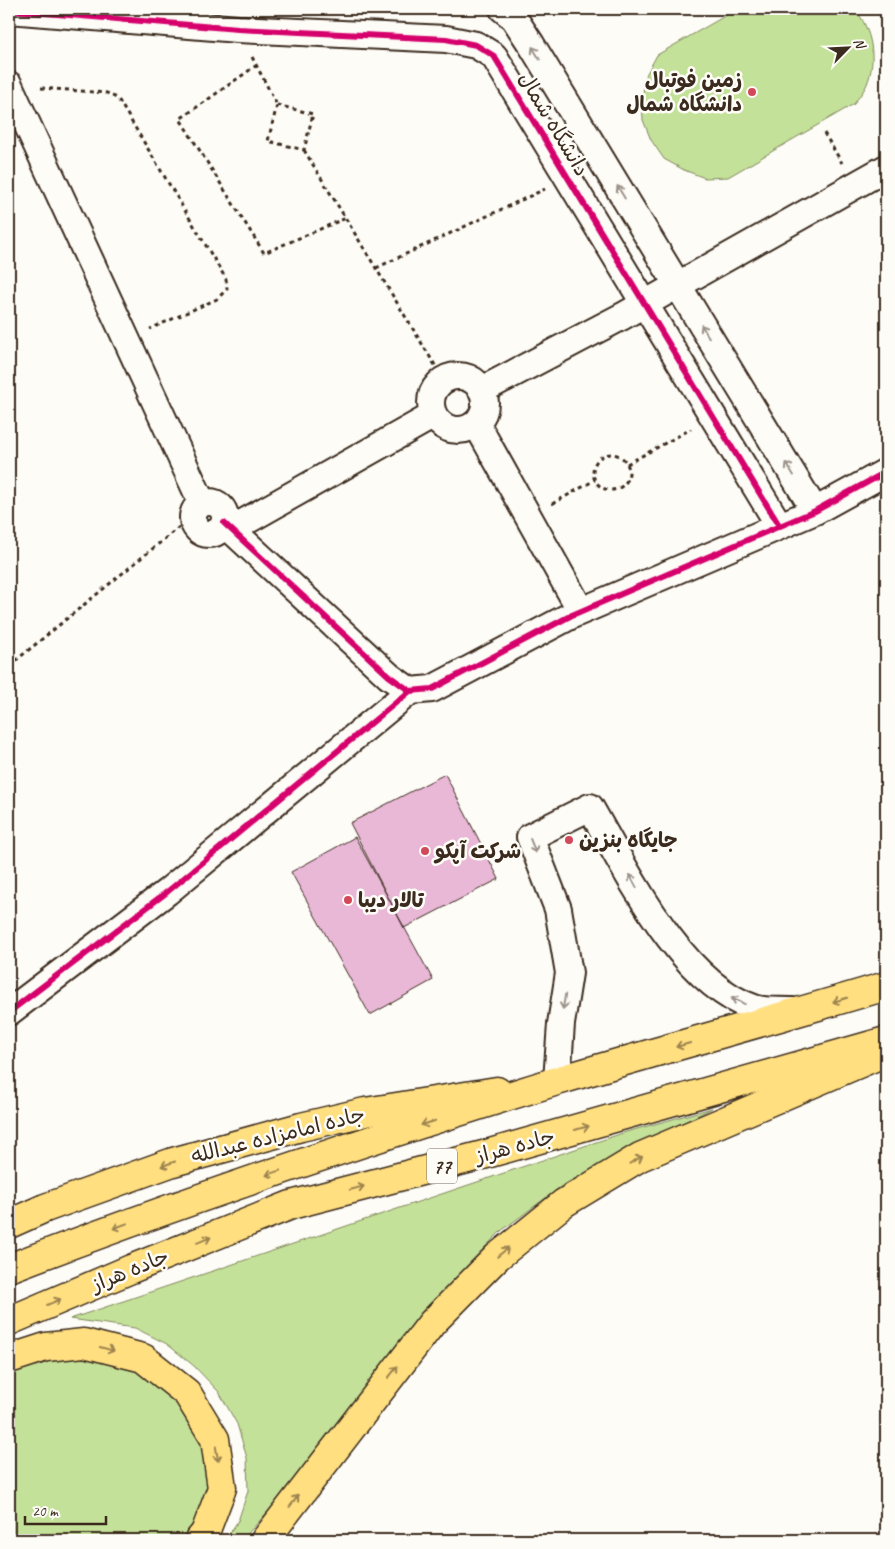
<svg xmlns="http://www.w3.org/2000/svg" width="895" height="1549" viewBox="0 0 895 1549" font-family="Caveat,'Playpen Sans Arabic',sans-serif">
<rect width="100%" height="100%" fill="#fdfcf7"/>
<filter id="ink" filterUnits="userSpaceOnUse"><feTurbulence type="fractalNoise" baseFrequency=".02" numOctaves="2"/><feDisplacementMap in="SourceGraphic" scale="10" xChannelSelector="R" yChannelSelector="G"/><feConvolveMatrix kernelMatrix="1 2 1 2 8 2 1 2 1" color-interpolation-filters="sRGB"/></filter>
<g filter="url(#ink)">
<path fill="#c4e199" stroke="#80865c" d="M737 9H855C872 30 877 59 867 84 864 91 858 98 854 104L728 177 705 178 684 170 664 159 651 140 643 120 642 98 646 75 657 55Z
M712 1108 563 1185 501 1231 450 1283 321 1443 296 1481 242 1540H225L238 1521 248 1491 247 1458 237 1424 219 1392 194 1366 167 1344 135 1328 70 1319 626 1132Z
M82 1355 132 1364 178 1396 205 1443 208 1469 206 1491 198 1517 180 1540H9V1374L44 1361Z"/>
<path fill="#eab8d7" stroke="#3b2a1e" d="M445 774 499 879 404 928 350 823Z
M355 837 433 980 370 1015 291 872Z"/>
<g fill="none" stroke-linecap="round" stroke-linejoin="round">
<g stroke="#3b2a1e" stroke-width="30">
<path id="minor" d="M503 9 514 18 531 44 815 511
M9 10 238 29 446 39 476 45 494 56 779 525
M9 85 202 503
M431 403a27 27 0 1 1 54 0a27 27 0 1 1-54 0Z
M482 390 623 316 886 168
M476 423 581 611
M193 518a16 16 0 1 1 32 0a16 16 0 1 1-32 0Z
M224 523 389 676 410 691 432 689 572 615 815 511 886 472
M232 529 434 415
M9 1012 167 892 410 691
M557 1081 561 1024 569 973 558 909 530 837 590 807C627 871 680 983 754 1008 765 1012 780 1010 792 1011"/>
</g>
<g stroke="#3b2a1e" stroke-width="31">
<path id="major" d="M9 1224 45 1208 173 1162 301 1127 365 1112 497 1091
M9 1359 46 1347 84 1343 143 1358 187 1393 215 1439 222 1488 205 1533 199 1540
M265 1540 432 1323 497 1257 564 1203 640 1157 886 1052"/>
</g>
<g stroke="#3b2a1e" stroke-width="31">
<path id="highway" d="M9 1268C189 1199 372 1138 557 1081 666 1048 777 1019 886 986
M9 1321 131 1269 291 1205 483 1155 886 1041"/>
</g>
<path stroke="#3b2a1e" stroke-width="3" stroke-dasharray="4 4" stroke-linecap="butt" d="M252 57 277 105
M257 65 180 119 264 253 346 218
M41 88 107 93 118 99 226 279 227 289 217 299 150 329
M277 105 313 114 304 150 268 141Z
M824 133 842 163
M304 150 444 380
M376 268 545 189
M593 472a18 18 0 1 1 36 0a18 18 0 1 1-36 0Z
M627 464 691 429
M552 504 595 480
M9 666 184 523"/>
<use href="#minor" stroke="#fdfcf7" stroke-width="26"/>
<use href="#major" stroke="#ffdf80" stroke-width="28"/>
<use href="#highway" stroke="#ffdf80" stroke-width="28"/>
<g stroke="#fdfcf7" stroke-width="9">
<path id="cycleway" d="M9 10 238 29 446 39 476 45 494 56 779 525
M224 523 389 676 410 691 432 689 572 615 815 511 886 472
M9 1012 167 892 410 691"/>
</g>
<use href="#cycleway" stroke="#d6006c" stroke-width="6"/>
</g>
<defs><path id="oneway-shaft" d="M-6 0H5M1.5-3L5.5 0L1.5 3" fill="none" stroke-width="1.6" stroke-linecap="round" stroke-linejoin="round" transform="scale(1.25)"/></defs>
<g stroke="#9c938a">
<use href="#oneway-shaft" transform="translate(536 53) rotate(-121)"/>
<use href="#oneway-shaft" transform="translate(621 192) rotate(-121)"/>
<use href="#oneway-shaft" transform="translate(705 331) rotate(-121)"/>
<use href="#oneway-shaft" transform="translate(790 469) rotate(-121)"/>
<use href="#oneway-shaft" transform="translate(533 846) rotate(68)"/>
<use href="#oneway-shaft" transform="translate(633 881) rotate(-119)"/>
<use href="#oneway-shaft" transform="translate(738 1001) rotate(-156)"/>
<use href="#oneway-shaft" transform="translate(564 1002) rotate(99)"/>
</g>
<g stroke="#9d844f">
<use href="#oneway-shaft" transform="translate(840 1000) rotate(163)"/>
<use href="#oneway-shaft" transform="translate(683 1045) rotate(164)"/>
<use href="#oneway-shaft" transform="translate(428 1123) rotate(162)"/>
<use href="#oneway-shaft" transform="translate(582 1128) rotate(-16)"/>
<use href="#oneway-shaft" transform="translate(636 1160) rotate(-29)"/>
<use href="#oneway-shaft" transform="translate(168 1164) rotate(161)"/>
<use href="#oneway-shaft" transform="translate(273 1173) rotate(161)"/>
<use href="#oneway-shaft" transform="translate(357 1188) rotate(-15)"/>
<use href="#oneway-shaft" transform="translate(120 1226) rotate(159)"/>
<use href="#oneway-shaft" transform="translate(204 1240) rotate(-22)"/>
<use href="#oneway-shaft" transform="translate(503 1252) rotate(-40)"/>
<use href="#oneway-shaft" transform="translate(54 1302) rotate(-23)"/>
<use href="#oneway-shaft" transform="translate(107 1349) rotate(15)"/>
<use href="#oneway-shaft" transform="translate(393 1372) rotate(-52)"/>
<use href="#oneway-shaft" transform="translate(217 1454) rotate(81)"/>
<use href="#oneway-shaft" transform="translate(294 1501) rotate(-53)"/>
</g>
</g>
<g fill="#d1495b" stroke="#fdfcf7" stroke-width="2">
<circle cx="752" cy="92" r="5"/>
<circle cx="569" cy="840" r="5"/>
<circle cx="425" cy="851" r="5"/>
<circle cx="348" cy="900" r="5"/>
</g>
<g text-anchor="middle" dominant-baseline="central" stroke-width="5" stroke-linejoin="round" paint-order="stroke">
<rect fill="#fdfcf7" stroke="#75695f" stroke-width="1" x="427" y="1148.5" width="30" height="35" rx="4"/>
<g font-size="20" font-weight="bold" fill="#3b2a1e">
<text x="442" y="1166">77</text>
</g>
<g font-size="21" font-weight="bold" fill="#3b2a1e" stroke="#fdfcf7" text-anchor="start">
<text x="742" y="80" text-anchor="end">زمین فوتبال<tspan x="742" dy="24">دانشگاه شمال</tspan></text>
<text x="579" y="840">جایگاه بنزین</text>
<text x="435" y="851">شرکت آپکو</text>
<text x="358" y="900">تالار دیبا</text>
</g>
<g font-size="21" fill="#3b2a1e" stroke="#fdfcf7">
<text transform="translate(554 124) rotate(59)">دانشگاه شمال</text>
<text transform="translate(278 1135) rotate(-14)">جاده امامزاده عبدالله</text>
<text transform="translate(515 1146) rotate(-15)">جاده هراز</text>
<text transform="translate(130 1270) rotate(-22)">جاده هراز</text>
</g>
</g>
<rect width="895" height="1549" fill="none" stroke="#fdfcf7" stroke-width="30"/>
<rect x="15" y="15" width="865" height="1519" fill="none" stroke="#3b2a1e" stroke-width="2" filter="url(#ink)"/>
<g transform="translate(848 48) rotate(66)" stroke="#fdfcf7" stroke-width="4" paint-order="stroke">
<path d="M0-4L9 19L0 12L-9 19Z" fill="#3b2a1e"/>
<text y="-8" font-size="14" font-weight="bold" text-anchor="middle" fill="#3b2a1e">N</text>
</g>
<path d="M25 1516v8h81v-8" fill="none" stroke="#3b2a1e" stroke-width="2.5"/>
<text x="32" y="1516" font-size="15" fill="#3b2a1e" stroke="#fdfcf7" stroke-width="4" paint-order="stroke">20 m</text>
</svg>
